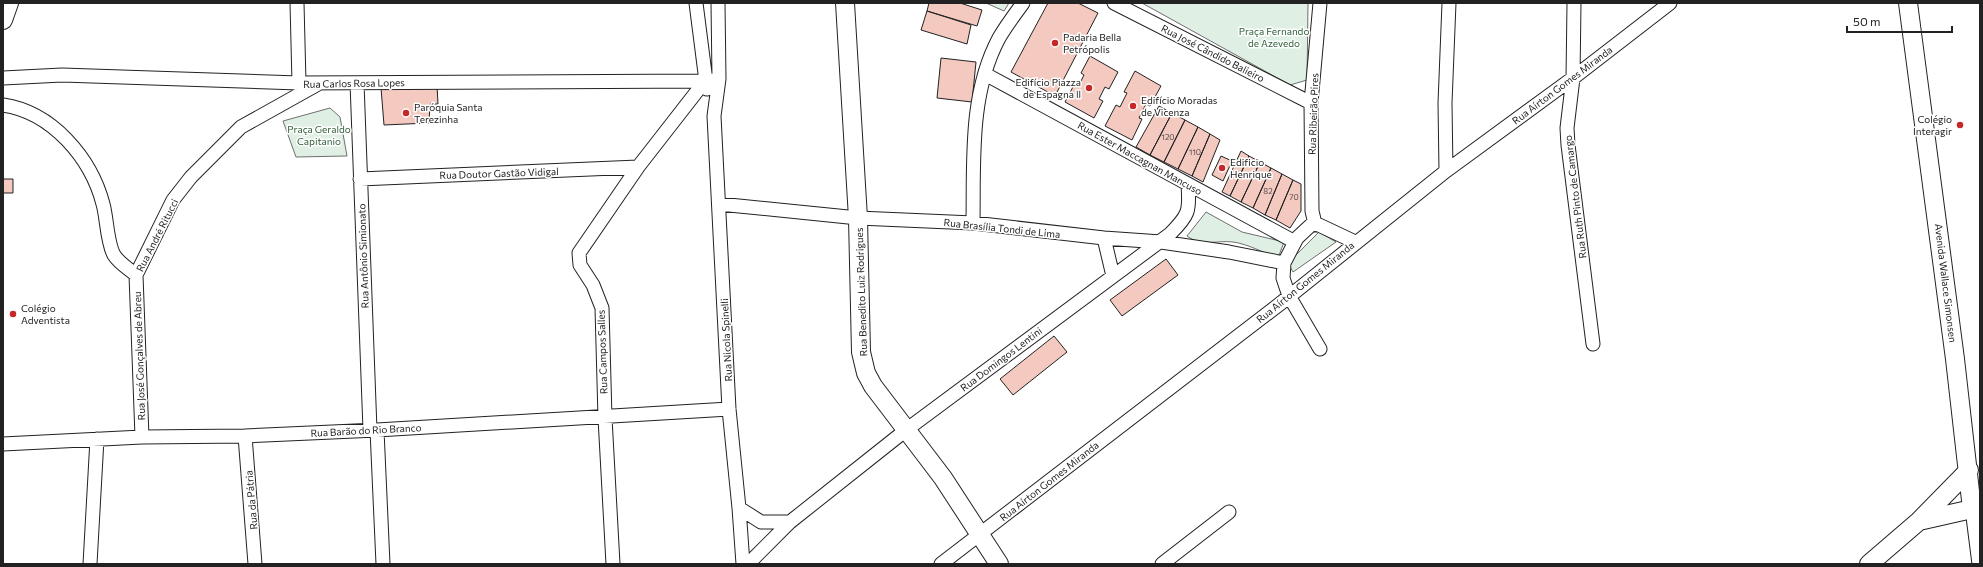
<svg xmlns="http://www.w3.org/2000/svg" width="1983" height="567" viewBox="0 0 1983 567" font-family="Commissioner,sans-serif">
<rect width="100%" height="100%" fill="#fff"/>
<path fill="#e0efe3" stroke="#6f6f6f" d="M986 3H1009L1004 11Z
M1142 3H1308L1307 80 1290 85Z
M330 108 340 117 347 156 296 157 283 121Z
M1206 212 1242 232 1284 242 1278 258C1264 253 1248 244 1233 242 1216 240 1202 247 1187 236Z
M1319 232 1336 242 1293 272 1288 263Z"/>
<path fill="#f3c9c0" stroke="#222" d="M929 3H960L982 10 977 26 927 11Z
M1048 3H1078L1098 13 1055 96 1011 72Z
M927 11 971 25 967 44 921 30Z
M1090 56 1118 72 1109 89 1105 87 1099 99 1103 101 1094 118 1065 102 1074 85 1078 87 1084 75 1081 73Z
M941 58 976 62 972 102 937 98Z
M1135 71 1161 86 1150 106 1146 104 1139 118 1142 119 1132 140 1105 126 1116 105 1120 107 1127 93 1124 92Z
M437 86 438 104H430L429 123 384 125 381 88Z
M1159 106 1172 113 1150 155 1136 147Z
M1172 113 1185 120 1164 162 1150 155Z
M1185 120 1198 127 1178 169 1164 162Z
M1198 127 1210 134 1192 176 1178 169Z
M1210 134 1220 140 1203 182 1192 176Z
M1241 151 1249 156 1230 196 1222 192Z
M1221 156 1232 161 1223 181 1212 175Z
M1249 156 1260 162 1241 202 1230 196Z
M1260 162 1271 168 1253 208 1241 202Z
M1271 168 1282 174 1265 215 1253 208Z
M1282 174 1293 180 1276 220 1265 215Z
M3 179H13V193H3Z
M1293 180 1301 184V211L1290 228 1276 220Z
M1166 259 1178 275 1122 316 1110 300Z
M1054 336 1067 352 1013 395 1000 379Z"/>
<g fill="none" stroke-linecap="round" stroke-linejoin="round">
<g stroke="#222" stroke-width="15">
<path id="street" d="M297 3 299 83
M696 3 707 89
M718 3 719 79 714 116 729 409 739 508 743 564
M1114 3 1311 103
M1574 3 1573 78 1567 128 1568 145 1593 344
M985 74 1295 242
M3 78 62 75 299 83 705 81
M357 83 370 430
M3 105C52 112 91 158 103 204 107 218 107 243 114 255 119 263 129 269 136 275
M1446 171 1445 103 1449 3
M360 179 638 167
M719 204 858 218 973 223 1104 238 1161 242 1229 252 1284 263
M973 223C974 162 969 94 999 38 1006 26 1015 14 1023 3
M1315 224 1312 211 1311 103 1320 3
M1104 238 1113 276
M1320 349 1289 296 1283 278 1284 263 1297 238 1312 224 1319 225 1355 242
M377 430 383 564
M245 436 255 564
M142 437 136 275 173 200 191 177 241 127 318 84
M3 444 142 437 245 436 377 430 729 409
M739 508 761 522H790
M1972 509 1979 564
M90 564 97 439
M613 564 605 418 602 308 593 285 580 265 579 253 638 167 705 81 711 80
M748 564 790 522 906 430 1170 234C1189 215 1190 211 1188 185
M941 564 1281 303 1446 171 1573 78 1670 3
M1162 564 1229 512"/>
</g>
<g stroke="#222" stroke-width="20">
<path id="secondary" d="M845 3 858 218 861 352 866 373 873 386 943 478 999 564
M1908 3 1955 359 1972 509 1919 521
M3 20 9 3
M1869 564 1919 521 1969 470"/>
</g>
<use href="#street" stroke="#fff" stroke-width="13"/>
<use href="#secondary" stroke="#fff" stroke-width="18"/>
</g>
<g fill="#c62828" stroke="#fff" stroke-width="1.5">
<circle cx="1055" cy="43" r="4"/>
<circle cx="1089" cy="88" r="4"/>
<circle cx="1133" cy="106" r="4"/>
<circle cx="406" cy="113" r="4"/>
<circle cx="1960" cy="125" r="4"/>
<circle cx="1222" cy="168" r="4"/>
<circle cx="13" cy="314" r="4"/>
</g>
<g text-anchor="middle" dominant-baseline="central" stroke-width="3" stroke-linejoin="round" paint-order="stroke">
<g font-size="8" fill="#564c4a">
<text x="1168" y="137">120</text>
<text x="1195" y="152">110</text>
<text x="1268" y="191">82</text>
<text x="1294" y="197">70</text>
</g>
<g font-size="10" fill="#2f5e38" stroke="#fff">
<text x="1274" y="31">Praça Fernando<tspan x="1274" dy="12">de Azevedo</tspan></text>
<text x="319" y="129">Praça Geraldo<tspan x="319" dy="12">Capitanio</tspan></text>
</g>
<g font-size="10" fill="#222" stroke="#fff" text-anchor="start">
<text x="1063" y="37">Padaria Bella<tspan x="1063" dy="12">Petrópolis</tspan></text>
<text x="1081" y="82" text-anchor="end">Edifício Piazza<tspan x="1081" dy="12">de Espagna ll</tspan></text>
<text x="1141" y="100">Edifício Moradas<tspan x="1141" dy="12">de Vicenza</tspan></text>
<text x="414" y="107">Paróquia Santa<tspan x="414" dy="12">Terezinha</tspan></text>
<text x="1952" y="119" text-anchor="end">Colégio<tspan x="1952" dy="12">Interagir</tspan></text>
<text x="1230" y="162">Edificio<tspan x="1230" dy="12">Henrique</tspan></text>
<text x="21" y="308">Colégio<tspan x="21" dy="12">Adventista</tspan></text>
</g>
<g font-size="10" fill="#222" stroke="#fff">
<text transform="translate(1213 53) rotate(27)">Rua José Cândido Balieiro</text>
<text transform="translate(354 83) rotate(-1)">Rua Carlos Rosa Lopes</text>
<text transform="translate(1562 85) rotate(-37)">Rua Aírton Gomes Miranda</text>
<text transform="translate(1313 114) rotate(-88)">Rua Ribeirão Pires</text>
<text transform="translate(1140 158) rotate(29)">Rua Ester Maccagnan Mancuso</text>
<text transform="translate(499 173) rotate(-2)">Rua Doutor Gastão Vidigal</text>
<text transform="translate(1575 197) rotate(-97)">Rua Ruth Pinto de Camargo</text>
<text transform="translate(1002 228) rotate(6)">Rua Brasília Tondi de Lima</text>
<text transform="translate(157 235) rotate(-63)">Rua André Ritucci</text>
<text transform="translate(363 256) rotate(-92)">Rua Antônio Simionato</text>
<text transform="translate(1305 282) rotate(-39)">Rua Aírton Gomes Miranda</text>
<text transform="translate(1946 283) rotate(83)">Avenida Wallace Simonsen</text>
<text transform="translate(861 292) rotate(-92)">Rua Benedito Luiz Rodrigues</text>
<text transform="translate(726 340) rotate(-93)">Rua Nicola Spinelli</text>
<text transform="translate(602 352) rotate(-92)">Rua Campos Salles</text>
<text transform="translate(139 356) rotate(-92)">Rua José Gonçalves de Abreu</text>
<text transform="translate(1001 359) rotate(-37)">Rua Domingos Lentini</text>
<text transform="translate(366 430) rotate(-3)">Rua Barão do Rio Branco</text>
<text transform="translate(1049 481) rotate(-38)">Rua Aírton Gomes Miranda</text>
<text transform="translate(251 500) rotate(-95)">Rua da Pátria</text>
</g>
</g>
<rect width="1983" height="567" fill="none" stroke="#222222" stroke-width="8"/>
<path d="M1847 26v6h105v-6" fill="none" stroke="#222222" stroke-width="2"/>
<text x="1853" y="26" font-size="12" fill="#222222" stroke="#ffffff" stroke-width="3" paint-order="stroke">50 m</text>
</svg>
